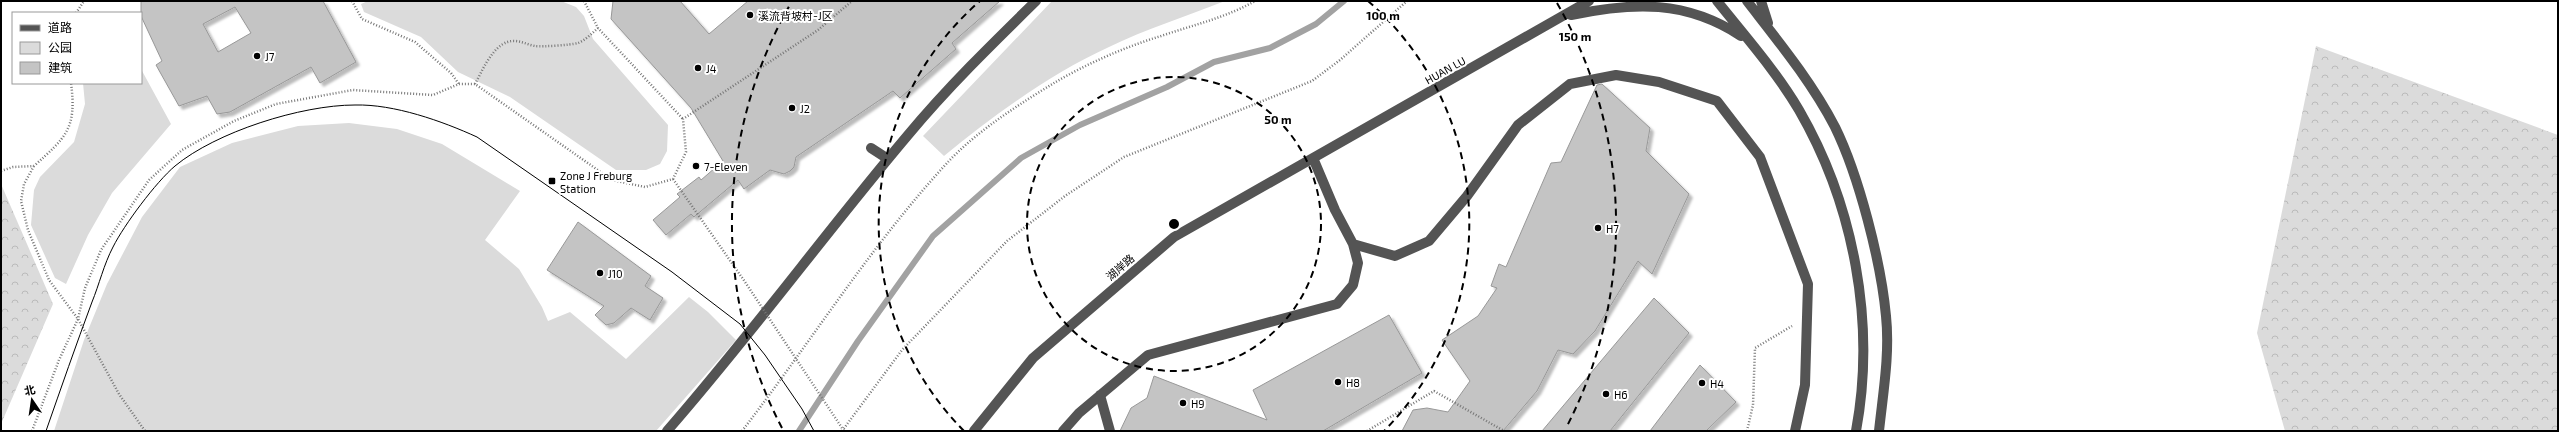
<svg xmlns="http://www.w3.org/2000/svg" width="2559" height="432" viewBox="0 0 2559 432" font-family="'Exo 2','Noto Sans SC',sans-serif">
<defs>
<pattern id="forest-crowns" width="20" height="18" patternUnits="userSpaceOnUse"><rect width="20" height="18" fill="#dbdbdb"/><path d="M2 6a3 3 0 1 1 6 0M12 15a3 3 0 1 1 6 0" fill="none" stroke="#bababa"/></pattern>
<filter id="shadow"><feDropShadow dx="3.5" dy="3.5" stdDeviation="1" flood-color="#0004"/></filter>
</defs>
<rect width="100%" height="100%" fill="#fff"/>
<path fill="#dbdbdb" d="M368 1H561L576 7 584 16 593 39 668 125 667 151 660 164 646 170H616L510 97 458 72 421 37 364 12 361 4Z
M1052 1H1225C1187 16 1146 29 1109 47 1050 74 994 115 944 156L923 136Z
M141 69 171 124 112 193 88 235 66 284 55 278 31 225 34 190 40 177 74 142 85 104 83 83H141Z
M349 123 397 129 442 144 520 191 485 240 519 269 542 307 548 321 570 312 626 359 689 297 708 312 736 340 656 431H54L84 340 107 284 142 217 180 167 232 143 298 126Z"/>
<path fill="url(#forest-crowns)" d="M2316 46 2558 135V431H2285L2257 333Z
M1 184 53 304 1 424Z"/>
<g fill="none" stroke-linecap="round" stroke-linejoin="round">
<path stroke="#a2a2a2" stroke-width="6" d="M799 431 858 341 933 236 1021 158 1080 125 1167 87 1214 62 1270 48 1316 24 1344 1"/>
</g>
<path fill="#c4c4c4" stroke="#989898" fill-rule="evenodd" filter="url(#shadow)" d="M141 1H323L356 62 320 83 311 67 230 112 217 114 207 96 179 106 156 65 162 61 141 16ZM235 7 251 33 218 52 203 24Z
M613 1H680L709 34 748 1H1000L952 43 956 49 900 98 893 91 796 157 794 167 790 171 784 174 770 170 744 189 738 180 694 217 691 214 666 235 653 220 680 197 677 194 699 177 701 180 723 161 691 108 611 19Z
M1602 84 1650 128 1646 151 1689 194 1652 274 1638 261 1595 331 1573 354 1558 350 1537 391 1503 431H1402L1413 410 1427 408 1448 412 1470 381 1442 340 1478 316 1497 288 1491 286 1499 264 1506 267 1551 163 1561 162 1597 85Z
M578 222 651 276 645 286 663 298 650 320 631 308 614 323 606 325 595 315 604 306 547 270Z
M1654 298 1689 333 1610 431H1542Z
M1389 315 1422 373 1323 431H1120L1131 408 1147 398 1154 376 1267 420 1253 390Z
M1700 365 1736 402 1706 431H1650Z"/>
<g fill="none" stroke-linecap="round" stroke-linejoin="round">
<path stroke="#767676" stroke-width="2.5" stroke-dasharray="1 2" stroke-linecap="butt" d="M352 1 362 19 415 42 451 73 459 84
M584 1 598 28 683 119
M76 13 84 1
M475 84C482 71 490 52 503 44 515 37 524 44 535 46 543 47 571 45 578 43 586 40 592 33 598 28
M34 166 24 184 21 201 28 230 49 280 78 319 119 394 145 431
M1 171 13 167 34 166C66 137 77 129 71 83
M32 431 59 360 78 319 85 288 101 250 149 180 182 150 234 121 276 104 353 90 433 95 459 84H475L612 180 645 187 673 179 686 152 683 119 818 30 852 1
M742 431C811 342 871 245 948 162 977 131 1018 105 1054 83 1086 64 1125 47 1161 36 1193 25 1225 18 1255 1
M842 431 902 350 1007 241 1065 196 1124 157 1312 81 1340 60 1407 1
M1367 431 1434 391 1504 431
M1747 431 1753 405 1755 348 1792 326"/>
<path stroke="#545454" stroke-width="10" d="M1717 1C1745 36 1776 71 1799 110 1854 205 1876 323 1856 431
M1747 1C1778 41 1811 81 1835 127 1859 176 1881 262 1886 316 1890 354 1883 393 1879 431
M1761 1 1768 23
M1571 15C1634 2 1686 0 1741 36
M871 148 888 159
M1353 244 1395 256 1429 241 1467 196 1518 125 1570 84 1616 75 1659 82 1717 101 1760 157 1808 284 1805 385 1795 431
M1100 395 1110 431
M667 431C751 335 826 232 908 135 947 88 992 44 1036 1
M974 431 1033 358 1174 237 1589 1
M1063 431 1079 413 1148 355 1337 304 1353 285 1358 263 1353 244 1335 210 1313 158"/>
<path stroke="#000" stroke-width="1" d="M46 431C61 388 76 345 92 302 99 285 104 264 113 247 124 225 156 182 175 166 216 132 301 105 355 105 394 104 442 121 477 137L672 272 740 324 765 355 802 409 814 431"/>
<path stroke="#767676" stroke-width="2.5" stroke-dasharray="1 2" stroke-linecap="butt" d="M673 179 743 279 844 431"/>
</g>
<g fill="none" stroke="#000" stroke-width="2" stroke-dasharray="7 5">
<circle cx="1174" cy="224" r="147"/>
<path d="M964 431A295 295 0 0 1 980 1M1368 1A295 295 0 0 1 1384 431"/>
<path d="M782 428A442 442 0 0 1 791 3M1557 3A442 442 0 0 1 1566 428"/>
</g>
<g fill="#000" stroke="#fff" stroke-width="1.5">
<circle cx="750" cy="15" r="4"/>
<circle cx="257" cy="56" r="4"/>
<circle cx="698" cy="68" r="4"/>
<circle cx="792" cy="108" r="4"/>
<circle cx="696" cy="166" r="4"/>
<rect x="548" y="177" width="8" height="8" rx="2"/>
<circle cx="1598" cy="228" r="4"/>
<circle cx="600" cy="273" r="4"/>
<circle cx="1338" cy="382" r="4"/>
<circle cx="1702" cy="383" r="4"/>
<circle cx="1606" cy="394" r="4"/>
<circle cx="1183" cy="403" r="4"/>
</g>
<g text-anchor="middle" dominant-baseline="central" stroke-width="4" stroke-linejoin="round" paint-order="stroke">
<g font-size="11" fill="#000" stroke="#fff" text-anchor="start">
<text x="758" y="15">溪流背坡村-J区</text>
<text x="265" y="56">J7</text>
<text x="706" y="68">J4</text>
<text x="800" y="108">J2</text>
<text x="704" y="166">7-Eleven</text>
<text x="560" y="175">Zone J Freburg<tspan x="560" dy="13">Station</tspan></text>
<text x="1606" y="228">H7</text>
<text x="608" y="273">J10</text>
<text x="1346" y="382">H8</text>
<text x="1710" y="383">H4</text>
<text x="1614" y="394">H6</text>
<text x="1191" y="403">H9</text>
</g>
<g font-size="11" fill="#000" stroke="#fff">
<text transform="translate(1445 70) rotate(-29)">HUAN LU</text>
<text transform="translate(1120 267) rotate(-41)">湖岸路</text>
</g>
</g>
<circle cx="1174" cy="224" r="6" fill="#000" stroke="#fff" stroke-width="2"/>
<g font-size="12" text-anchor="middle" font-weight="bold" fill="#000" stroke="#fff" stroke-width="4" stroke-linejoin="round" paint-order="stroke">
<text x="1383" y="20">100 m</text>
<text x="1575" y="41">150 m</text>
<text x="1278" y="124">50 m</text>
</g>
<rect width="2559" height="432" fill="none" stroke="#000000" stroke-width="4"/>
<rect x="12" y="12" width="130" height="72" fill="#ffffff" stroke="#999999"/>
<rect x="20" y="25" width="20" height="6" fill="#545454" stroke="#999999"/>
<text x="48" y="32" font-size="12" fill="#000000">道路</text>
<rect x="20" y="42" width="20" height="12" fill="#dbdbdb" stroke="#999999"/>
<text x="48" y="52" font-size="12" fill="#000000">公园</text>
<rect x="20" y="62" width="20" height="12" fill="#c4c4c4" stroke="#999999"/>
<text x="48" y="72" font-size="12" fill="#000000">建筑</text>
<g transform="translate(32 400) rotate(347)" stroke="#ffffff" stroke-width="3" paint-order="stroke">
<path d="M0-3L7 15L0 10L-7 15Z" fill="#000000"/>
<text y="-6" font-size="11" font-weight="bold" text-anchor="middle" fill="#000000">北</text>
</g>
</svg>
